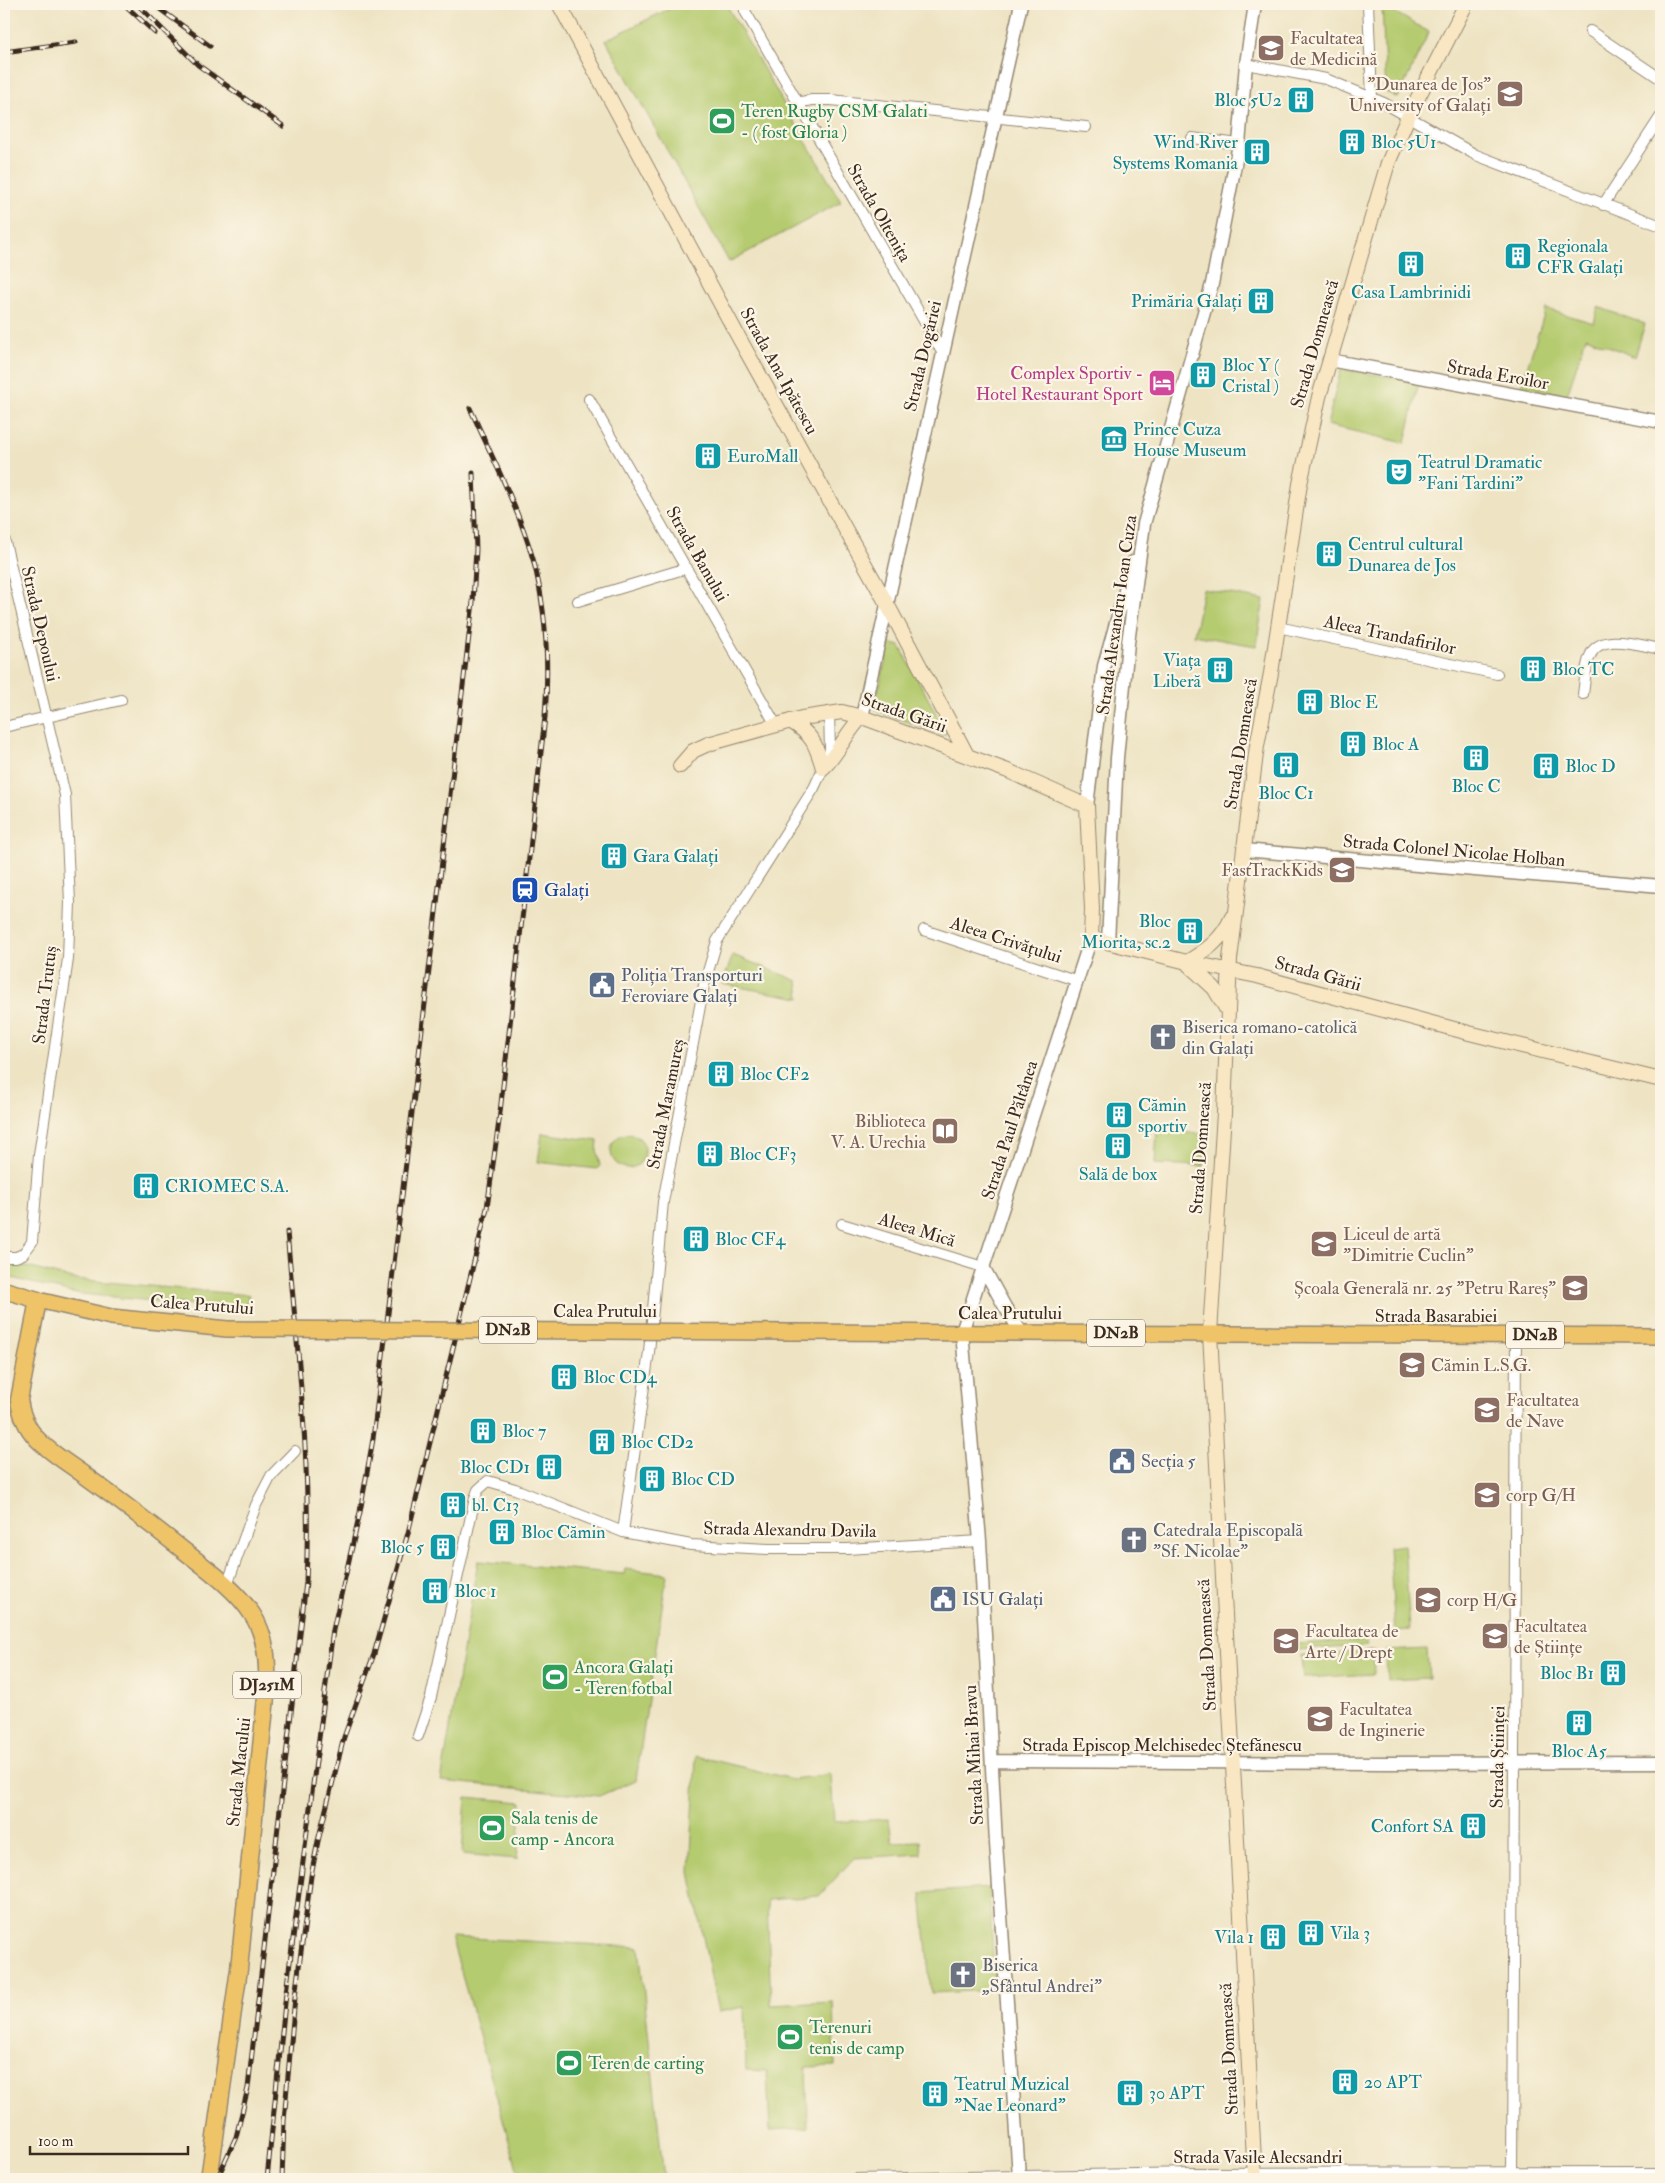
<svg xmlns="http://www.w3.org/2000/svg" width="1665" height="2183" viewBox="0 0 1665 2183" font-family="'IM FELL Double Pica',serif">
<rect width="100%" height="100%" fill="#fcf5e5"/>
<filter id="ink" filterUnits="userSpaceOnUse"><feTurbulence type="fractalNoise" baseFrequency=".02" numOctaves="2"/><feDisplacementMap in="SourceGraphic" scale="10" xChannelSelector="R" yChannelSelector="G"/><feConvolveMatrix kernelMatrix="1 2 1 2 8 2 1 2 1" color-interpolation-filters="sRGB"/></filter>
<filter id="wash" filterUnits="userSpaceOnUse"><feTurbulence type="fractalNoise" baseFrequency=".0096" numOctaves="4" result="noise"/><feDisplacementMap in="SourceGraphic" scale="20" xChannelSelector="R" yChannelSelector="G"/><feGaussianBlur stdDeviation="1.12" result="paint"/><feColorMatrix in="noise" values="0 0 0 0 0 0 0 0 0 0 0 0 0 0 0 0 0 1.4 0 .05"/><feComposite in="paint" operator="in"/></filter>
<g filter="url(#wash)">
<rect width="100%" height="100%" fill="#eee4c4"/>
<path fill="#b5cb70" stroke="#787a47" d="M679 4H726L841 202 729 262 606 40Z
M1382 5 1429 32 1398 98 1386 92Z
M1598 307 1645 324 1635 357 1586 337 1567 395 1521 386 1546 309 1594 323Z
M1341 369 1419 382 1405 443 1327 425Z
M1203 589 1264 600 1256 646 1194 635Z
M893 644 900 646 946 732 944 735 877 711 874 708 888 650 889 645Z
M733 955 798 981 800 998 722 984Z
M1157 1131 1206 1134 1204 1166 1155 1164Z
M542 1133 598 1141 597 1151 600 1166 597 1169 538 1162Z
M611 1151a17 17 0 1 1 34 0a17 17 0 1 1-34 0Z
M4 1261 73 1279 249 1295 244 1310 72 1293 4 1276Z
M1404 1545 1410 1630 1395 1631 1389 1547Z
M478 1561 624 1574 625 1569 667 1574 636 1780 599 1796 441 1781Z
M1367 1640V1646L1297 1650 1296 1644Z
M1427 1649 1429 1678 1387 1680 1386 1651Z
M1373 1651 1374 1674 1303 1678 1301 1655Z
M696 1756 792 1779 831 1774 834 1822 889 1819 892 1842 920 1841 921 1854 854 1858 819 1896 767 1900 771 2005 833 2002 835 2066 806 2067 808 2128 770 2130 767 2071 746 2070 744 2007 718 2012 690 1872Z
M466 1797 522 1802 517 1859 462 1854Z
M989 1888 995 1990 931 1993 921 1893Z
M451 1937 639 1947 664 2179H520Z"/>
</g>
<g filter="url(#ink)">
<g fill="none" stroke-linecap="round" stroke-linejoin="round">
<g stroke="#948771" stroke-width="12">
<path id="minor" d="M744 4 745 11 942 352
M1368 4 1372 97
M1590 31 1661 79
M1246 64 1326 79 1384 103 1476 155 1661 226
M796 103 812 100H831L1086 127
M1192 138 1239 144
M1603 205 1661 116
M589 399 776 725
M4 538 65 795 70 902 68 959 39 1155 32 1242 23 1254 16 1257H4
M578 601 687 568
M1278 627 1497 674
M1583 694C1585 682 1585 667 1590 656 1600 631 1641 646 1661 649
M4 727 121 700
M924 930 1078 981
M842 1224 983 1267
M623 1532 649 1352 663 1202 704 985 717 941 814 788 828 758 830 749 829 713
M227 1585 256 1505 271 1476 295 1451
M418 1736 431 1697 475 1498 478 1490 488 1481 515 1489 623 1532 691 1545 768 1549H847L980 1541
M855 2179 1195 2173 1661 2172
M1512 2179 1516 1335"/>
</g>
<g stroke="#948771" stroke-width="15">
<path id="tertiary" d="M1329 360 1661 422
M862 717 1021 4
M1087 806 1104 666 1133 562
M1244 850 1661 886
M1108 942 1117 758 1128 643 1144 524 1212 284 1239 144 1246 64 1255 4
M983 1267 1005 1307 1021 1332
M992 1761 1387 1763 1661 1762
M1019 2176 996 1843 980 1541 962 1332 1091 938"/>
</g>
<g stroke="#948771" stroke-width="16">
<path id="secondary" d="M559 4 739 338 887 604 967 755
M790 721C812 734 816 744 823 768 839 753 846 732 862 717
M680 766 693 751 708 744 802 718 842 712 862 717 1008 771 1087 806 1092 909 1091 938 1187 962 1257 976 1469 1033 1661 1080
M1187 962C1207 950 1222 940 1232 917
M1188 964 1214 988 1227 1010
M1255 2179 1210 1333 1224 1113 1230 959 1257 746 1271 673 1300 484 1319 397 1388 163 1408 117 1466 4"/>
</g>
<g stroke="#948771" stroke-width="18">
<path id="primary" d="M38 1300 111 1317 227 1329
M790 1332 1661 1336"/>
</g>
<g stroke="#948771" stroke-width="19">
<path id="trunk" d="M4 1290 38 1300 19 1400C24 1438 51 1451 80 1472 115 1497 149 1523 183 1550 207 1569 235 1588 252 1614 266 1635 268 1661 267 1687L239 1969 209 2179"/>
</g>
<use href="#minor" stroke="#fff" stroke-width="10"/>
<use href="#tertiary" stroke="#fff" stroke-width="12"/>
<use href="#secondary" stroke="#f9e7c3" stroke-width="14"/>
<use href="#primary" stroke="#efc469" stroke-width="15"/>
<use href="#trunk" stroke="#efc469" stroke-width="16"/>
<g stroke="#3b2a1e" stroke-width="5">
<path id="rail" d="M124 4 155 33
M137 4 198 65 283 126
M153 4 210 46
M4 52 76 42
M217 2179 236 2137 248 2088 306 1582C312 1466 297 1348 287 1232
M267 2179 286 1993 333 1630 360 1512 373 1439 473 602 476 549 473 473
M282 2179 284 2121 295 1997 311 1876 318 1841 344 1737 374 1654 408 1533 487 1208 499 1121 545 717C549 664 547 611 533 559 518 507 492 457 470 408"/>
</g>
<use href="#rail" stroke="#fcf5e5" stroke-width="3" stroke-dasharray="9" stroke-linecap="butt"/>
<g stroke="#948771" stroke-width="18" stroke-linecap="butt">
<path id="primary-bridge" d="M227 1329 790 1332"/>
</g>
<use href="#primary-bridge" stroke="#efc469" stroke-width="15"/>
</g>
</g>
<defs>
<g id="university-square" transform="scale(1.4375)"><rect x="-9" y="-9" width="18" height="18" rx="4" fill="#8d6e63" stroke="#fcf5e5"/><path d="M0-5L7-2L0 1L-7-2ZM-4 1L0 2.5L4 1V4Q0 6-4 4Z" fill="#fff"/></g>
<g id="building-square" transform="scale(1.4375)"><rect x="-9" y="-9" width="18" height="18" rx="4" fill="#0f9aa8" stroke="#fcf5e5"/><path d="M-4-6H4V6H1V3H-1V6H-4ZM-2.5-4.3h1.7v1.8h-1.7ZM.8-4.3h1.7v1.8H.8ZM-2.5-1h1.7V.8h-1.7ZM.8-1h1.7V.8H.8Z" fill="#fff"/></g>
<g id="stadium-square" transform="scale(1.4375)"><rect x="-9" y="-9" width="18" height="18" rx="4" fill="#2e9e5b" stroke="#fcf5e5"/><path d="M0-5a6.5 5 0 1 0 0 10a6.5 5 0 1 0 0-10ZM-3.5-1.8h7v3.6h-7Z" fill="#fff"/></g>
<g id="hotel-square" transform="scale(1.4375)"><rect x="-9" y="-9" width="18" height="18" rx="4" fill="#d1479c" stroke="#fcf5e5"/><path d="M-6-4.5h1.5V1H6V5H4.5V3h-9V5H-6ZM-4 0a1.8 1.8 0 1 1 3.6 0ZM.5 0V-2.5h3Q6-2.5 6 0Z" fill="#fff"/></g>
<g id="museum-square" transform="scale(1.4375)"><rect x="-9" y="-9" width="18" height="18" rx="4" fill="#0f9aa8" stroke="#fcf5e5"/><path d="M0-6L6-3V-2H-6V-3ZM-5-1h2V3h-2ZM-1-1h2V3h-2ZM3-1h2V3H3ZM-6 4H6V6H-6Z" fill="#fff"/></g>
<g id="theatre-square" transform="scale(1.4375)"><rect x="-9" y="-9" width="18" height="18" rx="4" fill="#0f9aa8" stroke="#fcf5e5"/><path d="M-5-5.5Q0-4 5-5.5V0Q5 5 0 6Q-5 5-5 0ZM-3.3-2.5H-1v1.5H-3.3ZM1-2.5H3.3v1.5H1ZM-2.8 1Q0 5.5 2.8 1Z" fill="#fff"/></g>
<g id="school-square" transform="scale(1.4375)"><rect x="-9" y="-9" width="18" height="18" rx="4" fill="#8d6e63" stroke="#fcf5e5"/><path d="M0-5L7-2L0 1L-7-2ZM-4 1L0 2.5L4 1V4Q0 6-4 4Z" fill="#fff"/></g>
<g id="station-square" transform="scale(1.4375)"><rect x="-9" y="-9" width="18" height="18" rx="4" fill="#1a4fb4" stroke="#fcf5e5"/><path d="M-3-6H3Q5-6 5-4V2Q5 4 3 4L4.5 6H3L1.5 4h-3L-3 6H-4.5L-3 4Q-5 4-5 2V-4Q-5-6-3-6ZM-3.5-4v3h7v-3ZM-3.5 1v1.5H-2V1ZM2 1v1.5H3.5V1Z" fill="#fff"/></g>
<g id="civic-square" transform="scale(1.4375)"><rect x="-9" y="-9" width="18" height="18" rx="4" fill="#5c6f8a" stroke="#fcf5e5"/><path d="M-.6-6.5H3V-4.5H.6V-3L4-1V1h2V6H-6V1h2V-1L-.6-3ZM-1.2 2.5V6h2.4V2.5Z" fill="#fff"/></g>
<g id="church-square" transform="scale(1.4375)"><rect x="-9" y="-9" width="18" height="18" rx="4" fill="#6b7280" stroke="#fcf5e5"/><path d="M-1.2-6h2.4v3.5h3.3v2.4h-3.3V6h-2.4V-.1h-3.3v-2.4h3.3Z" fill="#fff"/></g>
<g id="library-square" transform="scale(1.4375)"><rect x="-9" y="-9" width="18" height="18" rx="4" fill="#8d6e63" stroke="#fcf5e5"/><path d="M-6-4Q-3-5.5-.7-3.5V5Q-3 3-6 4ZM6-4Q3-5.5 .7-3.5V5Q3 3 6 4Z" fill="#fff"/></g>
</defs>
<g fill-rule="evenodd">
<use href="#university-square" x="1271" y="48"/>
<use href="#university-square" x="1510" y="94"/>
<use href="#building-square" x="1301" y="100"/>
<use href="#stadium-square" x="722" y="121"/>
<use href="#building-square" x="1352" y="142"/>
<use href="#building-square" x="1257" y="152"/>
<use href="#building-square" x="1518" y="256"/>
<use href="#building-square" x="1411" y="264"/>
<use href="#building-square" x="1261" y="301"/>
<use href="#building-square" x="1203" y="375"/>
<use href="#hotel-square" x="1162" y="383"/>
<use href="#museum-square" x="1114" y="439"/>
<use href="#building-square" x="708" y="456"/>
<use href="#theatre-square" x="1399" y="472"/>
<use href="#building-square" x="1329" y="554"/>
<use href="#building-square" x="1533" y="669"/>
<use href="#building-square" x="1220" y="670"/>
<use href="#building-square" x="1310" y="702"/>
<use href="#building-square" x="1353" y="744"/>
<use href="#building-square" x="1476" y="758"/>
<use href="#building-square" x="1286" y="765"/>
<use href="#building-square" x="1546" y="766"/>
<use href="#building-square" x="614" y="856"/>
<use href="#school-square" x="1342" y="870"/>
<use href="#station-square" x="525" y="890"/>
<use href="#building-square" x="1190" y="931"/>
<use href="#civic-square" x="602" y="985"/>
<use href="#church-square" x="1163" y="1037"/>
<use href="#building-square" x="721" y="1074"/>
<use href="#building-square" x="1119" y="1115"/>
<use href="#library-square" x="945" y="1131"/>
<use href="#building-square" x="1118" y="1146"/>
<use href="#building-square" x="710" y="1154"/>
<use href="#building-square" x="146" y="1186"/>
<use href="#building-square" x="696" y="1239"/>
<use href="#university-square" x="1324" y="1244"/>
<use href="#school-square" x="1575" y="1288"/>
<use href="#university-square" x="1412" y="1365"/>
<use href="#building-square" x="564" y="1377"/>
<use href="#university-square" x="1487" y="1410"/>
<use href="#building-square" x="483" y="1431"/>
<use href="#building-square" x="602" y="1442"/>
<use href="#civic-square" x="1122" y="1461"/>
<use href="#building-square" x="549" y="1467"/>
<use href="#building-square" x="652" y="1479"/>
<use href="#university-square" x="1487" y="1495"/>
<use href="#building-square" x="453" y="1505"/>
<use href="#building-square" x="502" y="1532"/>
<use href="#church-square" x="1134" y="1540"/>
<use href="#building-square" x="443" y="1547"/>
<use href="#building-square" x="435" y="1591"/>
<use href="#civic-square" x="943" y="1599"/>
<use href="#university-square" x="1428" y="1600"/>
<use href="#university-square" x="1495" y="1636"/>
<use href="#university-square" x="1286" y="1641"/>
<use href="#building-square" x="1613" y="1673"/>
<use href="#stadium-square" x="555" y="1677"/>
<use href="#university-square" x="1320" y="1719"/>
<use href="#building-square" x="1579" y="1723"/>
<use href="#building-square" x="1473" y="1826"/>
<use href="#stadium-square" x="492" y="1828"/>
<use href="#building-square" x="1311" y="1933"/>
<use href="#building-square" x="1273" y="1937"/>
<use href="#church-square" x="963" y="1975"/>
<use href="#stadium-square" x="790" y="2037"/>
<use href="#stadium-square" x="569" y="2063"/>
<use href="#building-square" x="1345" y="2082"/>
<use href="#building-square" x="1130" y="2093"/>
<use href="#building-square" x="935" y="2094"/>
</g>
<g text-anchor="middle" dominant-baseline="central" stroke-width="4.5" stroke-linejoin="round" paint-order="stroke">
<g fill="#fcf5e5" stroke="#75675a" stroke-width="1">
<rect x="479" y="1316.5" width="58" height="27" rx="4"/>
<rect x="1087" y="1319.5" width="58" height="27" rx="4"/>
<rect x="1506" y="1321.5" width="58" height="27" rx="4"/>
<rect x="233" y="1671.5" width="68" height="27" rx="4"/>
</g>
<g font-size="16" font-weight="bold" fill="#3b2a1e">
<text x="508" y="1330">DN2B</text>
<text x="1116" y="1333">DN2B</text>
<text x="1535" y="1335">DN2B</text>
<text x="267" y="1685">DJ251M</text>
</g>
<g font-size="18" fill="#785e54" stroke="#fcf5e5" text-anchor="start">
<text x="1290" y="38">Facultatea<tspan x="1290" dy="21">de Medicină</tspan></text>
<text x="1491" y="84" text-anchor="end">"Dunarea de Jos"<tspan x="1491" dy="21">University of Galați</tspan></text>
<text x="1323" y="870" text-anchor="end">FastTrackKids</text>
<text x="926" y="1121" text-anchor="end">Biblioteca<tspan x="926" dy="21">V. A. Urechia</tspan></text>
<text x="1343" y="1234">Liceul de artă<tspan x="1343" dy="21">"Dimitrie Cuclin"</tspan></text>
<text x="1556" y="1288" text-anchor="end">Școala Generală nr. 25 "Petru Rareș"</text>
<text x="1431" y="1365">Cămin L.S.G.</text>
<text x="1506" y="1400">Facultatea<tspan x="1506" dy="21">de Nave</tspan></text>
<text x="1506" y="1495">corp G/H</text>
<text x="1447" y="1600">corp H/G</text>
<text x="1514" y="1626">Facultatea<tspan x="1514" dy="21">de Științe</tspan></text>
<text x="1305" y="1631">Facultatea de<tspan x="1305" dy="21">Arte / Drept</tspan></text>
<text x="1339" y="1709">Facultatea<tspan x="1339" dy="21">de Inginerie</tspan></text>
</g>
<g font-size="18" fill="#0d838f" stroke="#fcf5e5" text-anchor="start">
<text x="1282" y="100" text-anchor="end">Bloc 5U2</text>
<text x="1238" y="142" text-anchor="end">Wind River<tspan x="1238" dy="21">Systems Romania</tspan></text>
<text x="1371" y="142">Bloc 5U1</text>
<text x="1537" y="246">Regionala<tspan x="1537" dy="21">CFR Galați</tspan></text>
<text x="1411" y="292" text-anchor="middle">Casa Lambrinidi</text>
<text x="1242" y="301" text-anchor="end">Primăria Galați</text>
<text x="1222" y="365">Bloc Y (<tspan x="1222" dy="21">Cristal )</tspan></text>
<text x="1133" y="429">Prince Cuza<tspan x="1133" dy="21">House Museum</tspan></text>
<text x="727" y="456">EuroMall</text>
<text x="1418" y="462">Teatrul Dramatic<tspan x="1418" dy="21">"Fani Tardini"</tspan></text>
<text x="1348" y="544">Centrul cultural<tspan x="1348" dy="21">Dunarea de Jos</tspan></text>
<text x="1201" y="660" text-anchor="end">Viața<tspan x="1201" dy="21">Liberă</tspan></text>
<text x="1552" y="669">Bloc TC</text>
<text x="1329" y="702">Bloc E</text>
<text x="1372" y="744">Bloc A</text>
<text x="1565" y="766">Bloc D</text>
<text x="1476" y="786" text-anchor="middle">Bloc C</text>
<text x="1286" y="793" text-anchor="middle">Bloc C1</text>
<text x="633" y="856">Gara Galați</text>
<text x="1171" y="921" text-anchor="end">Bloc<tspan x="1171" dy="21">Miorita, sc.2</tspan></text>
<text x="740" y="1074">Bloc CF2</text>
<text x="1138" y="1105">Cămin<tspan x="1138" dy="21">sportiv</tspan></text>
<text x="729" y="1154">Bloc CF3</text>
<text x="1118" y="1174" text-anchor="middle">Sală de box</text>
<text x="165" y="1186">CRIOMEC S.A.</text>
<text x="715" y="1239">Bloc CF4</text>
<text x="583" y="1377">Bloc CD4</text>
<text x="502" y="1431">Bloc 7</text>
<text x="621" y="1442">Bloc CD2</text>
<text x="530" y="1467" text-anchor="end">Bloc CD1</text>
<text x="671" y="1479">Bloc CD</text>
<text x="472" y="1505">bl. C13</text>
<text x="521" y="1532">Bloc Cămin</text>
<text x="424" y="1547" text-anchor="end">Bloc 5</text>
<text x="454" y="1591">Bloc 1</text>
<text x="1594" y="1673" text-anchor="end">Bloc B1</text>
<text x="1579" y="1751" text-anchor="middle">Bloc A5</text>
<text x="1454" y="1826" text-anchor="end">Confort SA</text>
<text x="1330" y="1933">Vila 3</text>
<text x="1254" y="1937" text-anchor="end">Vila 1</text>
<text x="1364" y="2082">20 APT</text>
<text x="954" y="2084">Teatrul Muzical<tspan x="954" dy="21">"Nae Leonard"</tspan></text>
<text x="1149" y="2093">30 APT</text>
</g>
<g font-size="18" fill="#27864d" stroke="#fcf5e5" text-anchor="start">
<text x="741" y="111">Teren Rugby CSM Galati<tspan x="741" dy="21">- ( fost Gloria )</tspan></text>
<text x="574" y="1667">Ancora Galați<tspan x="574" dy="21">- Teren fotbal</tspan></text>
<text x="511" y="1818">Sala tenis de<tspan x="511" dy="21">camp - Ancora</tspan></text>
<text x="809" y="2027">Terenuri<tspan x="809" dy="21">tenis de camp</tspan></text>
<text x="588" y="2063">Teren de carting</text>
</g>
<g font-size="18" fill="#3b2a1e" stroke="#fcf5e5">
<text transform="translate(879 213) rotate(60)">Strada Oltenița</text>
<text transform="translate(1315 344) rotate(-74)">Strada Domnească</text>
<text transform="translate(923 356) rotate(-77)">Strada Dogăriei</text>
<text transform="translate(779 371) rotate(61)">Strada Ana Ipătescu</text>
<text transform="translate(1498 375) rotate(10)">Strada Eroilor</text>
<text transform="translate(697 554) rotate(60)">Strada Banului</text>
<text transform="translate(1117 615) rotate(-82)">Strada Alexandru Ioan Cuza</text>
<text transform="translate(40 624) rotate(77)">Strada Depoului</text>
<text transform="translate(1390 635) rotate(12)">Aleea Trandafirilor</text>
<text transform="translate(904 713) rotate(19)">Strada Gării</text>
<text transform="translate(1241 744) rotate(-81)">Strada Domnească</text>
<text transform="translate(1454 851) rotate(5)">Strada Colonel Nicolae Holban</text>
<text transform="translate(1006 940) rotate(18)">Aleea Crivățului</text>
<text transform="translate(1318 974) rotate(15)">Strada Gării</text>
<text transform="translate(45 995) rotate(-83)">Strada Trutuș</text>
<text transform="translate(666 1104) rotate(-79)">Strada Maramureș</text>
<text transform="translate(1010 1130) rotate(-72)">Strada Paul Păltânea</text>
<text transform="translate(1201 1148) rotate(-86)">Strada Domnească</text>
<text transform="translate(917 1230) rotate(17)">Aleea Mică</text>
<text transform="translate(202 1305) rotate(4)">Calea Prutului</text>
<text x="605" y="1311">Calea Prutului</text>
<text x="1010" y="1313">Calea Prutului</text>
<text x="1436" y="1316">Strada Basarabiei</text>
<text transform="translate(790 1530) rotate(1)">Strada Alexandru Davila</text>
<text transform="translate(1207 1645) rotate(-93)">Strada Domnească</text>
<text x="1162" y="1745">Strada Episcop Melchisedec Ștefănescu</text>
<text transform="translate(974 1755) rotate(-93)">Strada Mihai Bravu</text>
<text transform="translate(1498 1757) rotate(-89)">Strada Științei</text>
<text transform="translate(239 1772) rotate(-84)">Strada Macului</text>
<text transform="translate(1229 2049) rotate(-93)">Strada Domnească</text>
<text x="1258" y="2157">Strada Vasile Alecsandri</text>
</g>
<g font-size="18" fill="#b23c85" stroke="#fcf5e5" text-anchor="end">
<text x="1143" y="373">Complex Sportiv -<tspan x="1143" dy="21">Hotel Restaurant Sport</tspan></text>
</g>
<g font-size="18" fill="#164399" stroke="#fcf5e5" text-anchor="start">
<text x="544" y="890">Galați</text>
</g>
<g font-size="18" fill="#4e5e75" stroke="#fcf5e5" text-anchor="start">
<text x="621" y="975">Poliția Transporturi<tspan x="621" dy="21">Feroviare Galați</tspan></text>
<text x="1141" y="1461">Secția 5</text>
<text x="962" y="1599">ISU Galați</text>
</g>
<g font-size="18" fill="#5b616d" stroke="#fcf5e5" text-anchor="start">
<text x="1182" y="1027">Biserica romano-catolică<tspan x="1182" dy="21">din Galați</tspan></text>
<text x="1153" y="1530">Catedrala Episcopală<tspan x="1153" dy="21">"Sf. Nicolae"</tspan></text>
<text x="982" y="1965">Biserica<tspan x="982" dy="21">„Sfântul Andrei"</tspan></text>
</g>
</g>
<rect width="1665" height="2183" fill="none" stroke="#fcf5e5" stroke-width="20"/>
<path d="M30 2146v8h158v-8" fill="none" stroke="#3b2a1e" stroke-width="2.5"/>
<text x="38" y="2146" font-size="15" fill="#3b2a1e" stroke="#fcf5e5" stroke-width="4" paint-order="stroke">100 m</text>
</svg>
